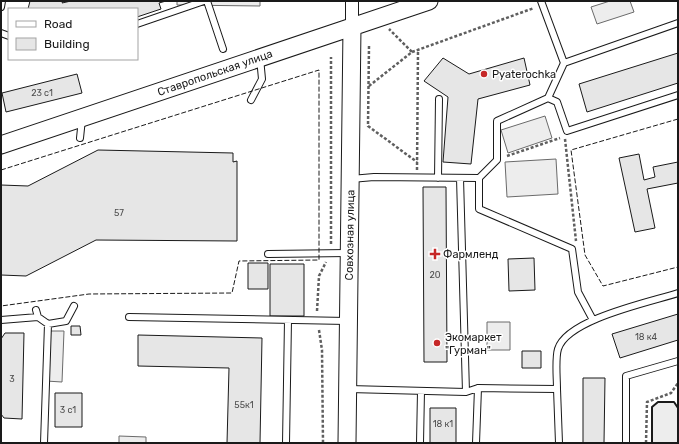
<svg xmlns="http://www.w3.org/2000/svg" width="679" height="444" viewBox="0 0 679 444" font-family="Rubik,sans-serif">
<rect width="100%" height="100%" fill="#fff"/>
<path fill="#ededed" stroke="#6a6a6a" d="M177 1H260V6L177 5Z
M610 1H630L634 12 597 24 591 7Z
M545 116 552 138 508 153 501 130Z
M556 159 558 194 507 197 505 162Z
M487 322H510V350H487Z
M48 331H64L62 382 46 381Z
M658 402H674L678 408V443H652V407Z
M119 436 146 437V443H119Z"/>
<path fill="#e6e6e6" stroke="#1a1a1a" d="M30 1H63L62 3 71 1H166L159 3 161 9 137 17V9H28Z
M678 53V83L587 112 579 84Z
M443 58 469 74 524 58 530 85 478 99 471 164 443 162 448 97 424 81Z
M77 74 82 93 6 112 2 93Z
M98 150 233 153V162L237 161V241L96 240 26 276 1 275V185L28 186Z
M639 154 644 180 655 177 653 167 678 162V183L647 189 655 228 635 232 619 158Z
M423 187H446L447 362H424Z
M534 258 535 290 509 291 508 259Z
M248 263H268V289H248Z
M270 264H304V316H270Z
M678 314V340L620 358 612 334Z
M71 326H80L81 335H71Z
M5 333H24L22 419 4 418 1 414V339Z
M138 335 262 338 260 443H227L229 368 138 366Z
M522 351H541V368H522Z
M583 378H605L604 443H583Z
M55 393H82V427H55Z
M430 408H456V443H430Z"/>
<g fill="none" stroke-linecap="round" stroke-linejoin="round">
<g stroke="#1a1a1a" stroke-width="8">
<path id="lane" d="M207 1 223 49
M1 7 2 1
M137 24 204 1
M1 33 9 36
M564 63 678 23
M548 98 557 102 567 131 678 95
M251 100 262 79 260 58
M80 138 82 119
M438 178 439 99
M460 178 466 392
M479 178 497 160V121L548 98 564 63 541 1
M351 179 374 177 479 178V209L572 249 578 292 593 320
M268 254 348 253
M36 310 38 317 48 324 66 321 74 306
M129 317 347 321
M1 320 38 317
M349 389 466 392 478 388
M557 389C557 378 555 359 558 349 567 319 650 302 678 293
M44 443 48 324
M286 443 288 320
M420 443 421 391
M476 443 478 388 557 389 559 443
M626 443V376L678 361"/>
</g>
<g stroke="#1a1a1a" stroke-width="14">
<path id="street" d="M352 27V1"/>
</g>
<g stroke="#1a1a1a" stroke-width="19">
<path id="secondary" d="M1 145 429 1
M347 443 352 27"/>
</g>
<path stroke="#5f5f5f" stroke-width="2.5" stroke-dasharray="3 2" stroke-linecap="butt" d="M369 46 368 126 417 162
M412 52 534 8
M369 86 412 52 389 29
M565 139 576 241
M507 156 560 138
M417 170 418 50
M331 244V57
M317 311 319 276 326 262
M319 330 322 350 323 443
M646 443 647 402 671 393 678 383"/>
<use href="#lane" stroke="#fff" stroke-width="6"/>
<use href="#street" stroke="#fff" stroke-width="12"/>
<use href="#secondary" stroke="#fff" stroke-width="17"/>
<path stroke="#1a1a1a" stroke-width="1" stroke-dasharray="5 2" stroke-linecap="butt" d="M678 119 571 150 585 255 603 286 678 267
M1 170 319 70V260L239 261 232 293 89 294 1 306"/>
<path stroke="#1a1a1a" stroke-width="2" d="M652 443V407L658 402H674L678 408"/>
</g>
<g fill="#c62828" stroke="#fff" stroke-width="1.5">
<circle cx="484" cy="74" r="4"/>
<path d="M433 248h4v4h4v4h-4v4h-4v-4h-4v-4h4z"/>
<circle cx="437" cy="343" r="4"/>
</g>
<g text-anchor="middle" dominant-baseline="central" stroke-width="3" stroke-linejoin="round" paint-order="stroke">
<g font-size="9" fill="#4d4d4d">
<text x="42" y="93">23 с1</text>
<text x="119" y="213">57</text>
<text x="435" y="275">20</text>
<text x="646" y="337">18 к4</text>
<text x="12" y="379">3</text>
<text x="244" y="405">55к1</text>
<text x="68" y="410">3 с1</text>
<text x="443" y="424">18 к1</text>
</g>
<g font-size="11" fill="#1a1a1a" stroke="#fff">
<text transform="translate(215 73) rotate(-19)">Ставропольская улица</text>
<text transform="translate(350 235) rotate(-89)">Совхозная улица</text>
</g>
<g font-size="11" fill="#1a1a1a" stroke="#fff" text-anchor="start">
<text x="492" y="74">Pyaterochka</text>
<text x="443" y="254">Фармленд</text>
<text x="445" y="337">Экомаркет<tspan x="445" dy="13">"Гурман"</tspan></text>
</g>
</g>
<rect width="679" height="444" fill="none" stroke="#1a1a1a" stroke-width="4"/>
<rect x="8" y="8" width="130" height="52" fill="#ffffff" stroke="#a3a3a3"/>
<rect x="16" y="21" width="20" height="6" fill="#ffffff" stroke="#a3a3a3"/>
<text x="44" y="28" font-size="12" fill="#1a1a1a">Road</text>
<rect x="16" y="38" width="20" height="12" fill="#e6e6e6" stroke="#a3a3a3"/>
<text x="44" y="48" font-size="12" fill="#1a1a1a">Building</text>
</svg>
